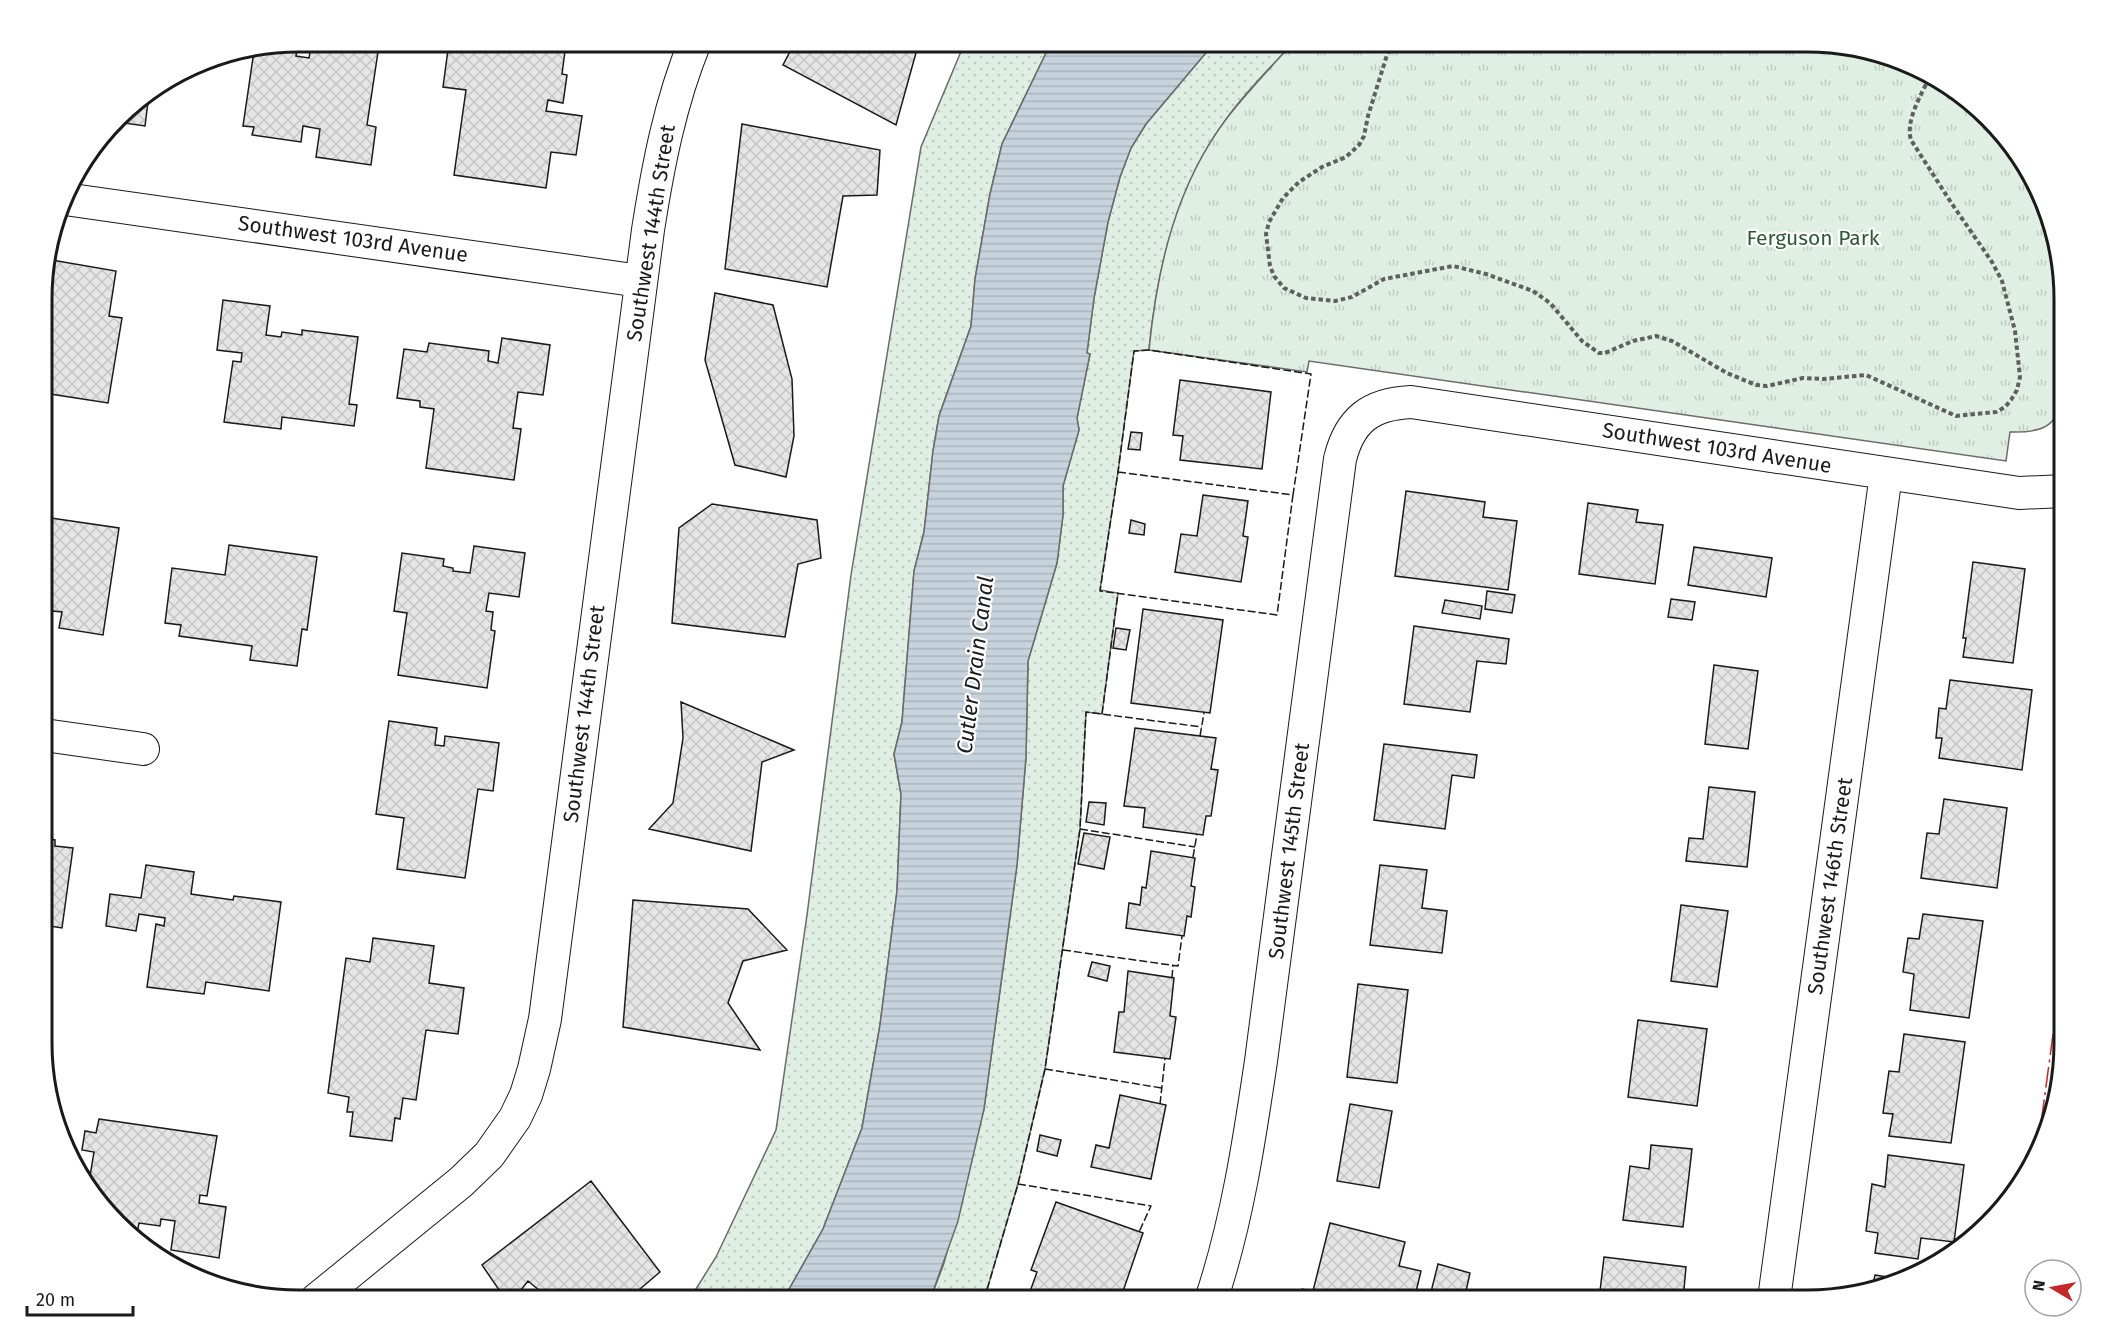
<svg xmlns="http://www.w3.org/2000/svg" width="2107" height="1342" viewBox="0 0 2107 1342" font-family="'Fira Sans',sans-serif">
<defs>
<pattern id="grass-dots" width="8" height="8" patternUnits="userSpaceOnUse" patternTransform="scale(1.5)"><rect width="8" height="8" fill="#e0efe3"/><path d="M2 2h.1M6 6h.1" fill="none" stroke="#c0ccc2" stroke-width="1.8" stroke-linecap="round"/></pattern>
<pattern id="park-tufts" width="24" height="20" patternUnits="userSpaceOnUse" patternTransform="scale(1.5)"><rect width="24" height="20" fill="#e0efe3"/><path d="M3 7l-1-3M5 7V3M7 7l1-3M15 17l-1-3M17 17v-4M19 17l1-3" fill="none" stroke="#c0ccc2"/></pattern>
<pattern id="water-rules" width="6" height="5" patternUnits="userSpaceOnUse" patternTransform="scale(1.5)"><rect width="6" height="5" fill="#c6d2dc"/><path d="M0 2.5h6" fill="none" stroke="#aab4bc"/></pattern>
<pattern id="building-cross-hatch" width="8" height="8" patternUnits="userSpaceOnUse" patternTransform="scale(1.5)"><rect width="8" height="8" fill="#e6e6e6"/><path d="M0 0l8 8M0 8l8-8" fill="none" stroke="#c5c5c5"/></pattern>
</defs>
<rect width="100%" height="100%" fill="#fff"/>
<path fill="url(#grass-dots)" stroke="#6a6a6a" stroke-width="1.5" d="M965 42H1053L1046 53 1002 144 990 194 975 279 971 326 939 416 933 451 924 532 914 571 902 722 894 754 901 794 897 891 880 1025 862 1128 823 1229 783 1300H689L716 1257 776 1130 807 915 851 575 921 147Z
M1215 42H1294C1271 67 1247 90 1227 118 1177 186 1157 267 1149 350L1134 351 1118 472 1100 590 1118 593 1102 714 1086 712 1080 829 1045 1069 1018 1184 984 1300H930L944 1263 984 1109 1017 865 1026 757 1028 661 1057 563 1063 515V486L1079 430 1077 418 1090 354 1087 353 1094 298 1108 222 1120 177 1131 148 1146 124Z"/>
<path fill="url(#park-tufts)" stroke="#6a6a6a" stroke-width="1.5" d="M1294 42H1807L1874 51 1950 85 2031 171 2064 283V396C2057 428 2040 433 2010 432L2006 461 1309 361 1307 372 1149 350C1157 268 1176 185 1227 118 1248 91 1271 67 1294 42Z"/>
<path fill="url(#water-rules)" stroke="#6a6a6a" stroke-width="1.5" d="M1053 42H1215L1146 124 1131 148 1120 177 1108 222 1094 298 1087 353 1090 354 1077 418 1079 430 1063 486V515L1057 563 1028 661 1026 757 1017 865 984 1109 958 1221 930 1300H783L823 1229 862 1128 880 1025 897 891 901 794 894 754 902 722 914 571 924 532 933 451 939 416 971 326 975 279 990 194 1002 144 1046 53Z"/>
<path fill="url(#building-cross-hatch)" stroke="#1a1a1a" stroke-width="1.5" d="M312 42 378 52 367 125 376 127 371 165 316 157 320 129 303 126 301 142 252 135 254 127 243 126 254 51 277 47 297 50 296 56 309 58Z
M449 42H503L565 51 562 74 567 75 563 103 548 100 546 111 582 116 576 155 551 152 546 188 454 175 466 90 443 87Z
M795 42H919L896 125 783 65Z
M149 94 145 126 117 122 130 106Z
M742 124 880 150 877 195 843 196 827 287 725 269Z
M46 259 116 271 109 316 122 318 108 403 44 393V267Z
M715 293 773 305 792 379 794 436 786 477 735 465 705 360Z
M223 300 270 306 266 335 281 337 282 332 302 335V330L358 337 349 404 357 405 354 426 282 417 281 429 224 422 233 361 241 362 242 353 217 350Z
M502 338 550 345 543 395 518 392 513 428 521 429 514 480 426 468 434 409 420 407V401L397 398 404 349 427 352 429 343 489 351 488 361 498 363Z
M1180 380 1271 392 1262 469 1180 460 1183 436 1173 435Z
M1131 432 1142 433 1140 450 1128 449Z
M1406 491 1485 502 1483 517 1517 521 1508 590 1395 576Z
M1203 495 1248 501 1243 536 1248 537 1241 582 1175 572 1181 534 1197 536Z
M1588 503 1638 510 1636 522 1663 525 1655 584 1579 574Z
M712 504 817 520 821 558 798 564 785 637 672 623 679 528Z
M44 517 119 528 103 635 59 628 62 612 44 610Z
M1131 520 1145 524 1144 535 1129 533Z
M229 545 317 557 307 630 302 629 297 666 250 660 252 646 179 636 181 625 165 623 172 568 225 575Z
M474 546 525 553 519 597 489 593 486 611 493 612 491 630 495 631 487 688 398 675 407 613 394 611 402 553 444 559 443 566 453 568V571L470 573Z
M1694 547 1772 558 1766 597 1688 585Z
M1973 562 2025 569 2013 663 1963 657 1966 638H1963Z
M1487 591 1515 595 1512 613 1485 609Z
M1671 599 1695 602 1692 620 1668 617Z
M1445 600 1482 606 1480 619 1442 613Z
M1143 609 1223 620 1210 713 1131 703Z
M1414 626 1509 639 1506 664 1477 661 1470 712 1404 704Z
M1116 628 1130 630 1126 650 1113 648Z
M1714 665 1758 671 1748 749 1705 744Z
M1950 680 2032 690 2022 770 1939 758 1942 738H1936L1939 708 1946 709Z
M681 702 794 750 762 762 751 851 649 829 673 803 683 738Z
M389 721 437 728 435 745 444 746 445 736 499 743 493 791 478 789 465 878 397 869 404 818 376 814Z
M1135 728 1216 738 1211 769 1218 770 1211 816H1206L1203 835 1143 827 1145 808 1124 806Z
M1384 744 1477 755 1474 778 1452 775 1445 829 1374 820Z
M1709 787 1755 792 1747 867 1686 861 1689 838 1703 839Z
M1944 799 2007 808 1997 888 1921 878 1927 833 1939 834Z
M1089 802 1106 803 1104 825 1086 822Z
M1084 833 1110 837 1104 869 1078 864Z
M44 838 55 840V846L73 848 62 928 44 925Z
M1151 851 1195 858 1191 886 1195 887 1191 917 1187 916 1184 936 1126 928 1129 903 1140 905 1142 887 1146 888Z
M146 865 194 872 191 894 233 900 234 896 281 902 269 991 206 982 204 994 147 987 156 924 164 926 165 918 139 914 136 931 106 926 110 894 141 898Z
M1380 865 1427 870 1422 908 1447 911 1442 953 1370 945Z
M633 900 748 909 787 950 743 961 728 1003 760 1050 623 1027Z
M1681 905 1728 911 1717 987 1671 981Z
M1923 914 1983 921 1969 1018 1910 1010 1914 974 1903 972 1908 938 1919 939Z
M373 938 434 946 429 983 464 988 458 1034 426 1030 416 1100 403 1098 400 1119 395 1118 392 1141 350 1136 353 1112H347L349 1097 328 1093 346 958 370 962Z
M1092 962 1110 966 1107 981 1088 976Z
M1128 971 1174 978 1170 1016 1176 1017 1170 1059 1114 1052 1119 1012H1124Z
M1358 984 1408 990 1397 1083 1347 1077Z
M1638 1020 1707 1029 1697 1106 1628 1097Z
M1904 1034 1965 1042 1951 1143 1889 1136 1893 1114 1883 1113 1889 1071 1899 1072Z
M1120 1095 1166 1105 1151 1179 1091 1167 1096 1145 1109 1148Z
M1350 1104 1392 1111 1379 1188 1337 1181Z
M99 1119 217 1136 207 1196 200 1195 199 1203 226 1207 219 1258 171 1250 175 1221 161 1219 160 1226 139 1223 138 1229 128 1228 88 1188 94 1152 82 1150 85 1131 96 1133Z
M1040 1135 1061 1140 1057 1156 1037 1151Z
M1651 1145 1692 1149 1683 1227 1623 1220 1630 1166 1649 1169Z
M1888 1155 1964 1165 1954 1242 1921 1238 1918 1259 1875 1253 1878 1233 1866 1231 1872 1184 1885 1187Z
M591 1181 660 1272 627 1300H551L528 1281 513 1300H506L482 1265Z
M1056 1202 1143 1233 1120 1300H1027L1037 1272 1031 1270Z
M1330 1223 1405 1242 1399 1266 1421 1271 1414 1300H1299L1302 1289 1313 1291Z
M1604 1257 1686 1267 1683 1300H1599Z
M1438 1264 1470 1273 1464 1300H1429Z
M1875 1275 1894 1278 1873 1284Z"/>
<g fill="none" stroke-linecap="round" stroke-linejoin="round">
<g stroke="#1a1a1a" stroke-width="34">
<path id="street" d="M65 199 640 281
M44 735 143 749
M1774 1299 1886 474
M316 1300 461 1182 489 1155 515 1118 526 1095 534 1069 545 1019 648 230C658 166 670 103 695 42
M1211 1300C1237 1222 1249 1142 1261 1061L1340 459C1350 419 1371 404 1411 402L2019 493 2064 491"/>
</g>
<path stroke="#5f5f5f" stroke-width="4" stroke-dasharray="4.5 3" stroke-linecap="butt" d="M1391 42 1368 116 1364 136 1359 145 1346 157 1322 167 1299 182 1283 198 1269 222 1266 234 1270 266 1274 276 1284 288 1306 298 1335 301 1352 297 1384 279 1453 266 1486 274 1533 291 1550 303 1582 341 1599 353H1605L1633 341 1656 336 1672 341 1727 373 1756 385 1767 386 1803 378 1823 379 1866 375 1956 416 1996 412 2005 407 2011 400 2017 390 2020 377 2015 331 2002 281 1992 262 1952 204 1911 140C1905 120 1922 94 1930 76"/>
<use href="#street" stroke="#fff" stroke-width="32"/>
<path stroke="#1a1a1a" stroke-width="1.5" stroke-dasharray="8 3" stroke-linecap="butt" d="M1118 472 1293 495 1311 374 1149 350 1134 351 1118 472 1100 591 1277 615 1293 495
M1102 714 1118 593
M1200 736 1204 713
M1080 829 1195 847
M1193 857 1197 834
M1063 950 1178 966 1182 936
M1172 978 1173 965
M1045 1069 1162 1088
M1160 1104 1165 1059
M1018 1184 1151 1206 1139 1232
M984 1300 1018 1184 1045 1069 1080 829 1086 712 1202 727"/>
<path stroke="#c62828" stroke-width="1.5" stroke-dasharray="21 4.5 3 4.5" stroke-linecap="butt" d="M2037 1153 2064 953"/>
</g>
<g text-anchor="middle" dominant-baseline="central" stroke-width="4.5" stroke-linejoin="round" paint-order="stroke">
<g font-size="21" fill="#1a1a1a" stroke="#fff">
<text transform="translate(651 233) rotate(-81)">Southwest 144th Street</text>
<text transform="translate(353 239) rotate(8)">Southwest 103rd Avenue</text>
<text transform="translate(1717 448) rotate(9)">Southwest 103rd Avenue</text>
<text transform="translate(584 714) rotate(-83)">Southwest 144th Street</text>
<text transform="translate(1289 851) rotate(-83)">Southwest 145th Street</text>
<text transform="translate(1830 886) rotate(-82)">Southwest 146th Street</text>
</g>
<g font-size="21" fill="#2b5a34" stroke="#fff">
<text x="1813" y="238">Ferguson Park</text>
</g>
<g font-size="22" font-style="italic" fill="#1a1a1a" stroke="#fff">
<text transform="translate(975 665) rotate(-83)">Cutler Drain Canal</text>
</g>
</g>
<path d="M0 0H2107V1342H0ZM299 52H1807A247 247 0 0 1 2054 299V1043A247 247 0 0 1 1807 1290H299A247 247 0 0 1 52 1043V299A247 247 0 0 1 299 52Z" fill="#fff" fill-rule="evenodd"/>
<path fill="none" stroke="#1a1a1a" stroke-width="3" d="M299 52H1807A247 247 0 0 1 2054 299V1043A247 247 0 0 1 1807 1290H299A247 247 0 0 1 52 1043V299A247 247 0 0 1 299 52Z"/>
<g transform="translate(2053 1288) rotate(280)"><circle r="28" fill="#ffffff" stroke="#a3a3a3" stroke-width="1.5"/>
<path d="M0-4.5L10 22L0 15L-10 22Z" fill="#c62828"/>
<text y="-9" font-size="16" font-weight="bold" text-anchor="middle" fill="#1a1a1a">N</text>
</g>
<path d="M27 1306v9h106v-9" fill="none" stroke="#1a1a1a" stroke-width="3"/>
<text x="36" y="1306" font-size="18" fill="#1a1a1a" stroke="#ffffff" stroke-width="4.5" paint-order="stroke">20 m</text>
</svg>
